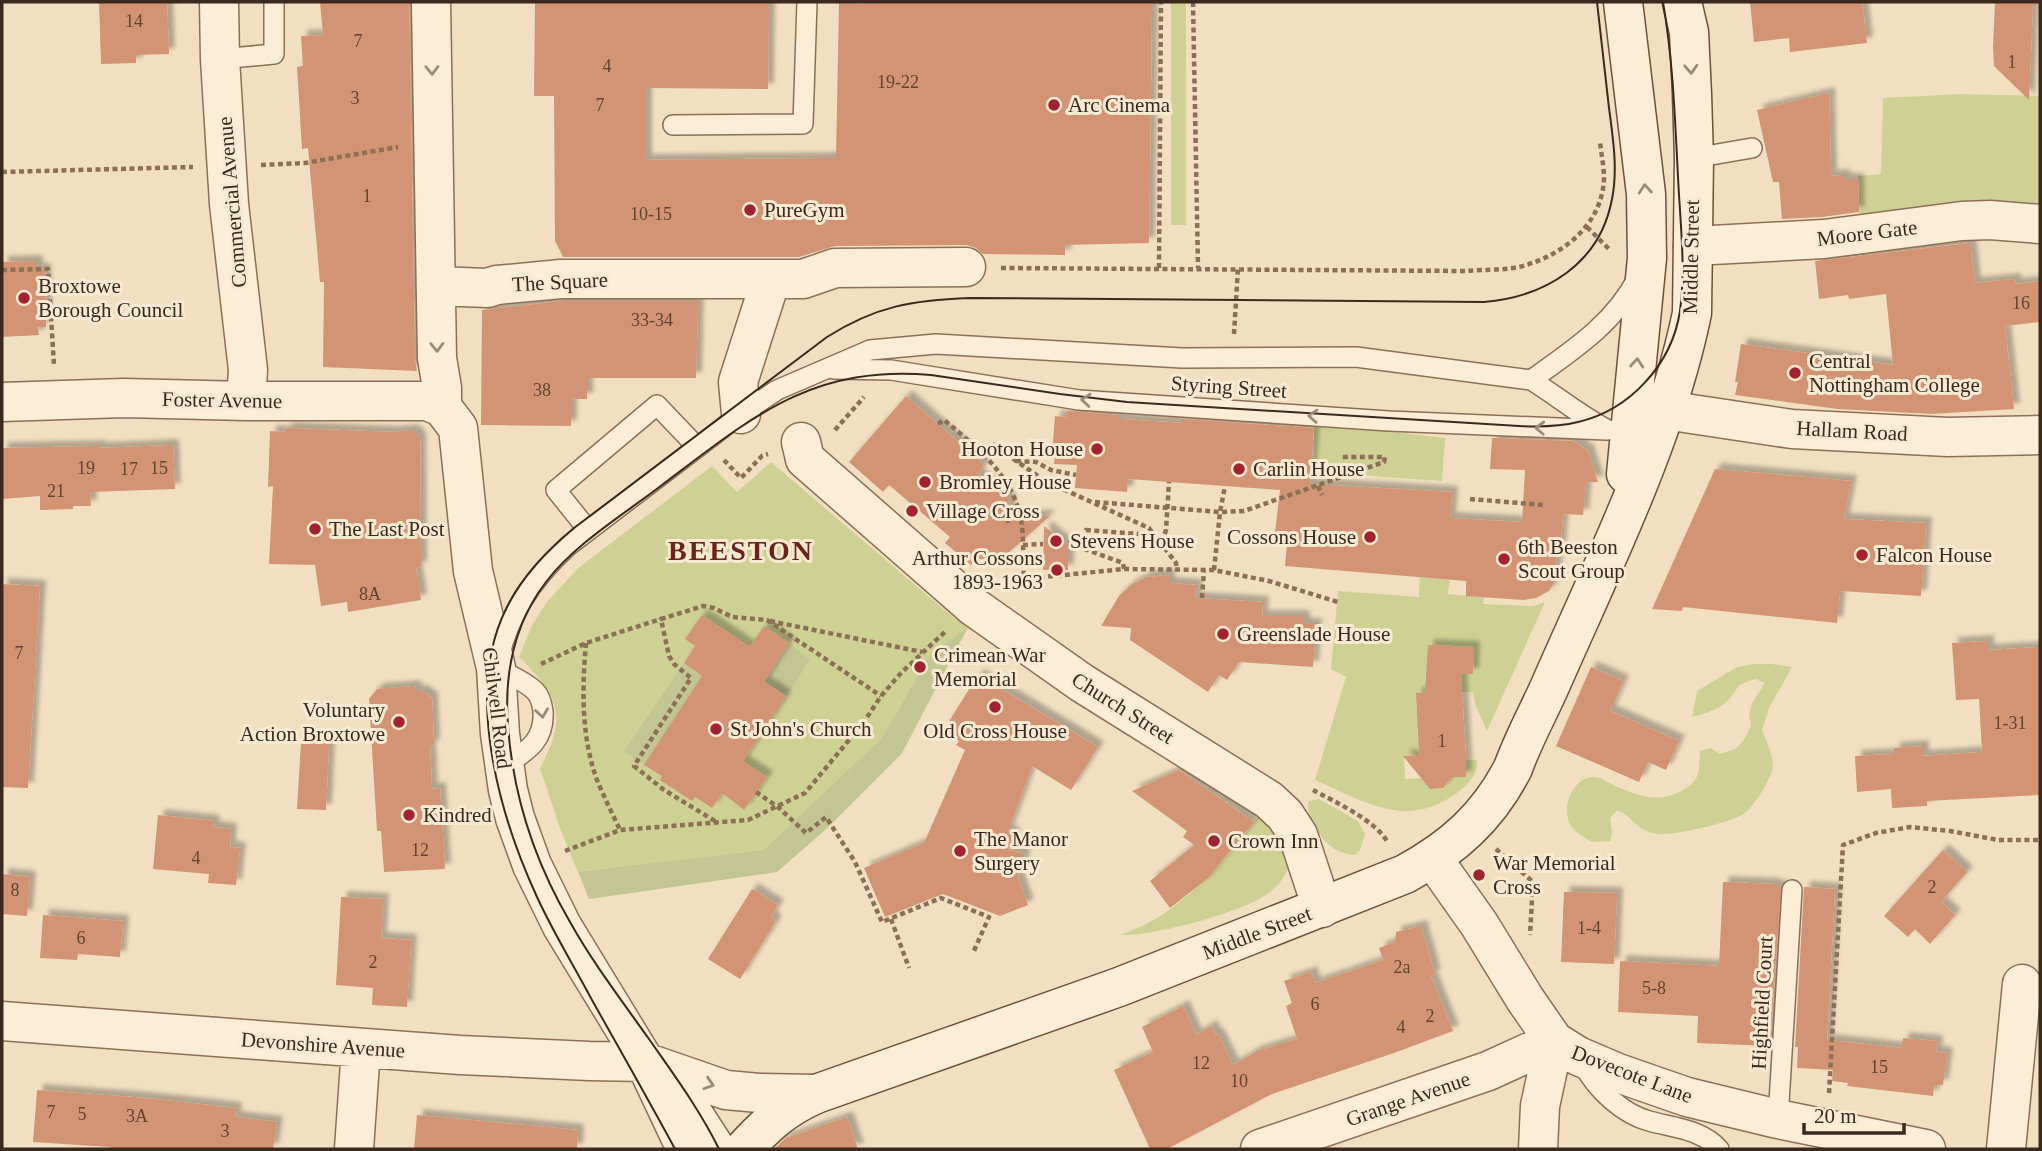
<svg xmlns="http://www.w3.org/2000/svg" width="2042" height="1151" viewBox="0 0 2042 1151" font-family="Georgia,serif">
<defs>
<filter id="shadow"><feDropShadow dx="6" dy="-6" stdDeviation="2" flood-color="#0004"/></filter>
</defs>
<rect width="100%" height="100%" fill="#f2dfc2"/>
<path fill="#cfd194" d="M1171 2H1186V225H1171Z
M1961 94 2040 96V209L1860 223 1858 176 1881 174 1883 98Z
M1314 427 1387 431 1445 438 1442 481 1315 472Z
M771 462 948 613 968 627 902 753 827 828 777 872 589 899 561 831 540 768C558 733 566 710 538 677 532 671 526 663 519 657L532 625 547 602 577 569 712 466 737 492Z
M1420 577 1450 580 1448 594 1484 597 1483 604 1533 606 1545 602 1487 731 1475 704 1473 692 1416 693 1419 755 1404 756 1405 779 1421 778 1430 789 1443 788 1452 777H1465L1466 760H1477C1478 776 1467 786 1454 795 1405 829 1363 801 1315 780L1346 677 1331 669 1338 591 1419 597Z
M1755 664H1772L1792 667 1769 708 1762 730C1766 742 1776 759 1772 771 1769 782 1752 810 1742 815 1727 823 1674 836 1658 834 1635 831 1634 817 1617 810L1610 818 1612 832 1610 841 1593 842C1585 838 1576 833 1571 826 1560 809 1572 776 1595 777 1600 777 1605 781 1609 783 1633 794 1656 805 1681 791 1701 781 1699 771 1700 751L1711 748 1720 754 1737 748 1745 738 1751 726 1749 715 1752 703 1765 683 1755 679 1739 685C1726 707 1717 710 1692 717L1697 691 1737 667Z
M1319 799 1358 821 1365 834 1360 850 1355 855C1346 854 1336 851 1329 845 1319 836 1304 814 1309 801Z
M1263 810 1292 861C1286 874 1281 883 1270 892 1246 912 1151 937 1119 935 1181 916 1226 861 1263 810Z"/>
<path fill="#c3c594" d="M968 627 902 753 827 828 777 872 589 899 579 872 764 850 882 738 931 654Z
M789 643 810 660 786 696 764 682Z
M684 663 702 676 644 765 624 751Z"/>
<path fill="#d39474" filter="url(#shadow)" d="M99 2H167L169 54 136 55V63L101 64Z
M320 2H409L415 359 417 371 323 367 324 282H320L308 148 302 149 297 67 303 66 301 36 323 35Z
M556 2H769L768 89 646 88V160L836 158 839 3 870 4V2H1152L1149 243 1065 245V255L983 254 976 248 966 245 835 246 799 257H563L555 241 554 96H534L535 3H556Z
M1750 2H1862L1867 43 1790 52 1789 38 1754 42Z
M1995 2H2033L2029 100 1994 66 1993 47Z
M1829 93 1831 176 1844 175V179H1858L1859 212 1822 217 1782 219 1779 182H1773L1757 110Z
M1970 243 1975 283 2015 279 2016 284 2040 281V322L2005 326 2014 409 1931 414 1837 409 1735 395 1738 382H1735L1741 344 1893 365 1886 294 1849 299 1848 295 1819 299 1815 261Z
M37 261V269H45L46 327H38L39 335 2 337V262Z
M562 301H698L696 378H587V399H571V426L481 425 482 310Z
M906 396 984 465 978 474 1009 499 1010 516H1050L1001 559H976L971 565 945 543 950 537 889 485 883 492 849 462Z
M1067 411 1119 415V419L1182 423V419L1314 428 1310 484 1452 492 1450 518 1522 522 1525 470 1490 469 1492 438 1574 441 1588 451 1598 482H1586L1583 515 1563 514 1560 549 1557 548 1555 581 1549 591 1536 598 1524 600 1466 596V581L1285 566 1288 533 1275 532 1280 490 1128 479 1127 492 1075 488 1077 465 1054 464 1055 455H1052L1055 416 1066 417Z
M286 428 394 432 412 430 420 438 421 567 416 568 421 600 348 612 347 602 321 606 315 565 269 564 273 486 268 487 270 431 285 432Z
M173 445 175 489 90 492 91 506H73V509L40 510V496L2 499V448L100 446V448Z
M1715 469 1851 481 1844 519 1926 523 1921 596 1840 591 1837 623 1683 607 1682 611 1652 609Z
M1044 526 1068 545V570H1043Z
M1169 575V583L1196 585 1195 598 1263 602 1262 616H1304V624H1316L1313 667 1239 662 1227 680 1219 675 1208 692 1130 640 1131 628 1101 626 1119 596 1132 584 1147 577Z
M2 584 40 586 28 788 2 787Z
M702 615 750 647 764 626 789 643 764 682 786 696 743 761 767 777 744 810 722 793 712 808 695 797 692 801 660 780 662 776 644 765 702 676 684 663 695 646 685 639Z
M1988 641V650L2040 647V795L1927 801V806L1892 808 1891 789 1857 792 1855 756 1894 754V748L1923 746V756L1982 752 1979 699 1956 700 1952 643Z
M1428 645 1474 647 1473 674H1461L1466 760V777H1452L1443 788 1430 789 1403 756 1419 755 1416 693H1425Z
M1591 667 1623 681 1610 711 1679 741 1666 770 1648 762 1639 782 1556 746Z
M978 675 1098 747 1071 790 1032 766 1008 831 1014 833 1008 849 1025 854 1018 878 1028 905 1000 916 943 894 885 917 864 868 924 843 965 750 956 745 959 741 943 731Z
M415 686 416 691H422L432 698 434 744 430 747 432 789 440 788 445 869 384 872 381 831H377L369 699 377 689Z
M301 742 329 743 326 810 297 809Z
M1179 770 1254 822 1208 878 1170 908 1150 881 1194 845 1183 837 1187 831 1132 791Z
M158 815 214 821 213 827 231 829 230 847 240 848 236 885 208 883 209 874 153 869Z
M1943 850 1967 872 1941 902 1955 915 1930 944 1915 929 1908 937 1884 916Z
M2 874 30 877 27 916 2 914Z
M1723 882 1774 884V886H1781L1770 1046 1697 1043 1698 1016 1618 1012 1620 961 1719 966Z
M1804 887 1835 889 1827 1040 1901 1048 1903 1038 1937 1041 1936 1052 1947 1053 1943 1085H1934L1933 1096 1847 1086 1848 1083 1832 1081 1833 1070 1797 1068 1798 1047H1795Z
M752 889 778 905 771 917 776 921 740 979 708 959Z
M1564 892 1617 893 1614 964 1561 962Z
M341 897 383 899 381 938 411 940 407 1007 372 1005 373 988 336 985Z
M43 915 123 921 120 957 78 954 77 960 40 958Z
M1421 926 1435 975 1431 976 1453 1031 1394 1053 1272 1094 1167 1149H1150L1114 1070 1153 1052 1142 1027 1183 1006 1196 1035 1211 1026 1216 1035 1218 1034 1233 1065 1257 1051 1297 1039 1286 1006 1292 1003 1284 981 1311 972 1315 983 1383 960 1379 948 1395 942 1396 932Z
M37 1090 146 1098 236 1108 235 1117 277 1122 273 1149H110V1147L33 1142Z
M417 1115 578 1130 577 1149H414Z
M847 1117 858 1149H774L786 1138Z"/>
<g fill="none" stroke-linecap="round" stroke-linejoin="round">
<g stroke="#8d6f57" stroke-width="22">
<path id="lane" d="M220 59 274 54V2
M673 125 803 124 807 2
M1694 158 1752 148
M834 369 891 370 1079 400 1389 421 1606 430
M1531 380C1572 351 1615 323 1638 277
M588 530 556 490 657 405 697 447
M504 766C527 751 545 741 543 711 542 704 540 696 535 691 525 681 509 675 496 668 508 616 529 582 568 546L741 414 777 390 870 350 936 344 1182 358 1356 357 1531 380C1557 396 1581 416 1608 430
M1584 1066C1597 1090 1623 1114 1649 1121 1674 1128 1701 1129 1719 1149
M1778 1119 1792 890"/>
</g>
<g stroke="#8d6f57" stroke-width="41">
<path id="street" d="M219 2 220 59 229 204 248 370 246 401
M431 2 437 358 442 388V407
M1693 246 1824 239 1962 221 1990 220 2040 224
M437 286 487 288 497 285 561 279H803L835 268 966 267
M2 402 124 398 246 401H427L442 407 458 428 473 571 496 668 500 734 508 790 515 818 532 865 562 926 645 1062 686 1149
M1665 410 1792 429 1948 437 2040 435
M741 414 738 382 771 279
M801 442 805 459 974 607 1082 683 1269 800 1285 815 1298 835 1322 908
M1433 859 1479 924 1525 999 1554 1041 1578 1056 1618 1073 1687 1097 1778 1119 1926 1149
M2 1021 460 1055 589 1061 645 1062 726 1090 759 1093 816 1094
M681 1102 694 1115 716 1149
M354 1149 361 1048
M1260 1149 1488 1071 1554 1041
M1538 1149 1540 1106 1554 1041
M2006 1149 2022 984"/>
</g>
<g stroke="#6f503a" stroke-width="41">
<path id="secondary" d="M1623 2 1646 194 1647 258 1626 474
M744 1149C767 1124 784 1108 816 1094L1119 987 1405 874C1453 848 1488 817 1513 768 1523 740 1538 713 1550 686 1602 567 1666 440 1692 313L1694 158 1692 94 1689 32 1682 2"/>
</g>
<path stroke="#8d6f57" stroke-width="4.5" stroke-dasharray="5 3.5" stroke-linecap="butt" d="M1193 2 1198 268
M261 165 305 163 398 147
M2 172 193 167
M1587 227 1611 251
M1001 268 1467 271C1485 269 1508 271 1526 265 1566 253 1602 223 1604 179 1604 166 1601 153 1600 141
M1159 268 1161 2
M2 270 48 269 54 365
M1234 334 1238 268
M938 424 944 420C972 443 1003 468 1016 502 1026 526 1022 554 1024 579
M835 430 864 397
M992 444 1045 481 1149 528 1176 563 1177 571
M724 460 741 478 762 456 768 454
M1016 461 1036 462 1051 470 1076 475
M1318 486 1322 495
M1470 499 1544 505
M1095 502 1220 512 1244 511 1384 462 1385 457H1341
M1006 522 1019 512
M1159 540 1164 536 1166 530 1169 482
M1068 543 1082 548
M1023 545 1043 544
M1007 554 1022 562
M1124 569 1123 563 1082 548 1086 530 1153 535
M1214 570 1220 512 1225 486
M1007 586 1024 579 1124 569 1214 570 1269 581 1338 602
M1202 598 1204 571
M770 621 922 652
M586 643C582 687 581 737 597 780 604 797 612 813 620 830
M541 664 586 643 661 619
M1313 790C1335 802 1377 821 1388 843
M756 792 778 807 806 833 826 817 855 862 882 922 941 898 989 917 973 953
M715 821 664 790 634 766 691 678 674 664 669 656 661 619 703 606 714 608 732 617 767 620 881 696
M1496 849 1533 882 1530 935
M565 851 620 830 748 820 805 793 864 722 881 696 902 672 947 630
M891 919 909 968
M1829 1093 1843 845 1876 833 1910 827 1950 831 1998 840H2040"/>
<use href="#lane" stroke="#fcedd6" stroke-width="19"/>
<use href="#street" stroke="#fcedd6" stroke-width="38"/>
<use href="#secondary" stroke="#fcedd6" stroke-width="38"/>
<path stroke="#3c291d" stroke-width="2" d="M675 1149C648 1099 620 1050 592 1000 574 966 553 932 537 897 500 817 464 693 506 609 522 576 547 551 574 528L827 337C876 306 913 300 970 298L1484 302C1545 297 1600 264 1612 199 1618 170 1613 138 1609 108 1605 73 1601 37 1597 2
M719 1149C700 1110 674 1075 649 1039 622 1001 593 963 570 922 535 862 513 795 508 726 504 674 513 625 546 582 576 543 623 515 662 485 752 417 811 365 931 375L1060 394 1127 402 1519 426C1539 427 1558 427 1578 422 1630 410 1672 364 1680 311 1686 267 1680 221 1678 177 1675 119 1673 60 1663 2"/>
</g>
<defs><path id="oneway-chevron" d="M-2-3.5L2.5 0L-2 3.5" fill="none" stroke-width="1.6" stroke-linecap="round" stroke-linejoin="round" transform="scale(1.75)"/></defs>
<g stroke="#9c8b7a">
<use href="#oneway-chevron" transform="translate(1691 69) rotate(87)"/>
<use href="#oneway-chevron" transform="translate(432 70) rotate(89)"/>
<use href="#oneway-chevron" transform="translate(1645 189) rotate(-95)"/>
<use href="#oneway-chevron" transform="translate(437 347) rotate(89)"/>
<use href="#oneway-chevron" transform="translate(1637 363) rotate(-85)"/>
<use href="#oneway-chevron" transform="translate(1086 400) rotate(-175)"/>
<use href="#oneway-chevron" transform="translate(1313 416) rotate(-176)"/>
<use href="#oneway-chevron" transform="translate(1540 428) rotate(-178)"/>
<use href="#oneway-chevron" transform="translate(542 713) rotate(82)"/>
<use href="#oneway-chevron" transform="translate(709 1084) rotate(18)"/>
</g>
<g fill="#a2222d" stroke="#f8ead2" stroke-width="2.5">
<circle cx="1054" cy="105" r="7"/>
<circle cx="750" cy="210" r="7"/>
<circle cx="24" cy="298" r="7"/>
<circle cx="1795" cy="373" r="7"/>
<circle cx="1097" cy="449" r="7"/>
<circle cx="1239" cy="469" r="7"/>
<circle cx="925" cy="482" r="7"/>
<circle cx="912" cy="511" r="7"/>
<circle cx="315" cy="529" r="7"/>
<circle cx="1370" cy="537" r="7"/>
<circle cx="1056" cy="541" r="7"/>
<circle cx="1862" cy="555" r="7"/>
<circle cx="1504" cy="559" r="7"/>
<circle cx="1057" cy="570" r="7"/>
<circle cx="1223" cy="634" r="7"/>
<circle cx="920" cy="667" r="7"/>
<circle cx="995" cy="707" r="7"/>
<circle cx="399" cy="722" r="7"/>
<circle cx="716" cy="729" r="7"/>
<circle cx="409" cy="815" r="7"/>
<circle cx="1214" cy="841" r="7"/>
<circle cx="960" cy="851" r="7"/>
<circle cx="1479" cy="875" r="7"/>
</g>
<g text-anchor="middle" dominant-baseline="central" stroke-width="6" stroke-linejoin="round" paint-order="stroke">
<g font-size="18" fill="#624433">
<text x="134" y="21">14</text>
<text x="358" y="41">7</text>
<text x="2012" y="62">1</text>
<text x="607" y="66">4</text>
<text x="898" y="82">19-22</text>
<text x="355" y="98">3</text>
<text x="600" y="105">7</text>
<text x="367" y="196">1</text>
<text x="651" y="214">10-15</text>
<text x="2021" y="303">16</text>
<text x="652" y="320">33-34</text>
<text x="542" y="390">38</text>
<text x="86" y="468">19</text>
<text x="159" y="468">15</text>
<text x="129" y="469">17</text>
<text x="56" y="491">21</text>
<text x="370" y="594">8A</text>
<text x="19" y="653">7</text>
<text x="2010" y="723">1-31</text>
<text x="1442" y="741">1</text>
<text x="420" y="850">12</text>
<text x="196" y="858">4</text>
<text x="1932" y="887">2</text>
<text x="15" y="890">8</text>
<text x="1589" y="928">1-4</text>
<text x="81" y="938">6</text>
<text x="373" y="962">2</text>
<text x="1402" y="967">2a</text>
<text x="1654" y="988">5-8</text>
<text x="1315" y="1004">6</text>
<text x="1430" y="1016">2</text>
<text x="1401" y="1027">4</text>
<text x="1201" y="1063">12</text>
<text x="1879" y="1067">15</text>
<text x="1239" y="1081">10</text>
<text x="51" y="1112">7</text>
<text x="82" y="1114">5</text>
<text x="137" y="1116">3A</text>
<text x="225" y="1131">3</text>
</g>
<g font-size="21" fill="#3c291d" stroke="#f8ead2" text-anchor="start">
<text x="1068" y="105">Arc Cinema</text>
<text x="764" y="210">PureGym</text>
<text x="38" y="286">Broxtowe<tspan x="38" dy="24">Borough Council</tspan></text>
<text x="1809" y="361">Central<tspan x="1809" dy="24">Nottingham College</tspan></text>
<text x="1083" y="449" text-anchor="end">Hooton House</text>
<text x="1253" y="469">Carlin House</text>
<text x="939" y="482">Bromley House</text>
<text x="926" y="511">Village Cross</text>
<text x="329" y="529">The Last Post</text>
<text x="1356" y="537" text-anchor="end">Cossons House</text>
<text x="1070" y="541">Stevens House</text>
<text x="1518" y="547">6th Beeston<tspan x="1518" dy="24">Scout Group</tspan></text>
<text x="1876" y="555">Falcon House</text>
<text x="1043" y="558" text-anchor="end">Arthur Cossons<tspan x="1043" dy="24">1893-1963</tspan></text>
<text x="1237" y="634">Greenslade House</text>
<text x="934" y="655">Crimean War<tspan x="934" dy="24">Memorial</tspan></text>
<text x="385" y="710" text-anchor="end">Voluntary<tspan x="385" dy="24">Action Broxtowe</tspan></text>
<text x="730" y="729">St John's Church</text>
<text x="995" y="731" text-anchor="middle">Old Cross House</text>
<text x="423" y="815">Kindred</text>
<text x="974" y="839">The Manor<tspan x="974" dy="24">Surgery</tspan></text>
<text x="1228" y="841">Crown Inn</text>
<text x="1493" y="863">War Memorial<tspan x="1493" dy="24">Cross</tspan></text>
</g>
<g font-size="21" fill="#3c291d" stroke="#f8ead2">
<text transform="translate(232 202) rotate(-95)">Commercial Avenue</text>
<text transform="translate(1867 233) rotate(-7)">Moore Gate</text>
<text transform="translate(1691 257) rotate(-89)">Middle Street</text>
<text transform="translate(560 282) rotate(-3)">The Square</text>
<text transform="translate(1229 387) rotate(4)">Styring Street</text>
<text transform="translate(222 400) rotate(1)">Foster Avenue</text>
<text transform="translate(1852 431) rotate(3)">Hallam Road</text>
<text transform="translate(497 708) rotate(83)">Chilwell Road</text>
<text transform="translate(1123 708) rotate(32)">Church Street</text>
<text transform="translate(1257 933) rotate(-21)">Middle Street</text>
<text transform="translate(1762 1003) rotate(-87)">Highfield Court</text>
<text transform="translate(323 1045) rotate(4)">Devonshire Avenue</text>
<text transform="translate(1632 1074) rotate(21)">Dovecote Lane</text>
<text transform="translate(1408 1099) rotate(-19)">Grange Avenue</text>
</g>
<g font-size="28" font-weight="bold" letter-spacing="2" fill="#6c2318" stroke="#f8ead2">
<text x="741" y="550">BEESTON</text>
</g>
</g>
<rect width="2042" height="1151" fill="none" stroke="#3c291d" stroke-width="7"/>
<path d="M1804 1123v10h100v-10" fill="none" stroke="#3c291d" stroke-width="3.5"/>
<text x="1814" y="1123" font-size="21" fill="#3c291d" stroke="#f8ead2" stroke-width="5" paint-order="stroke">20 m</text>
</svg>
